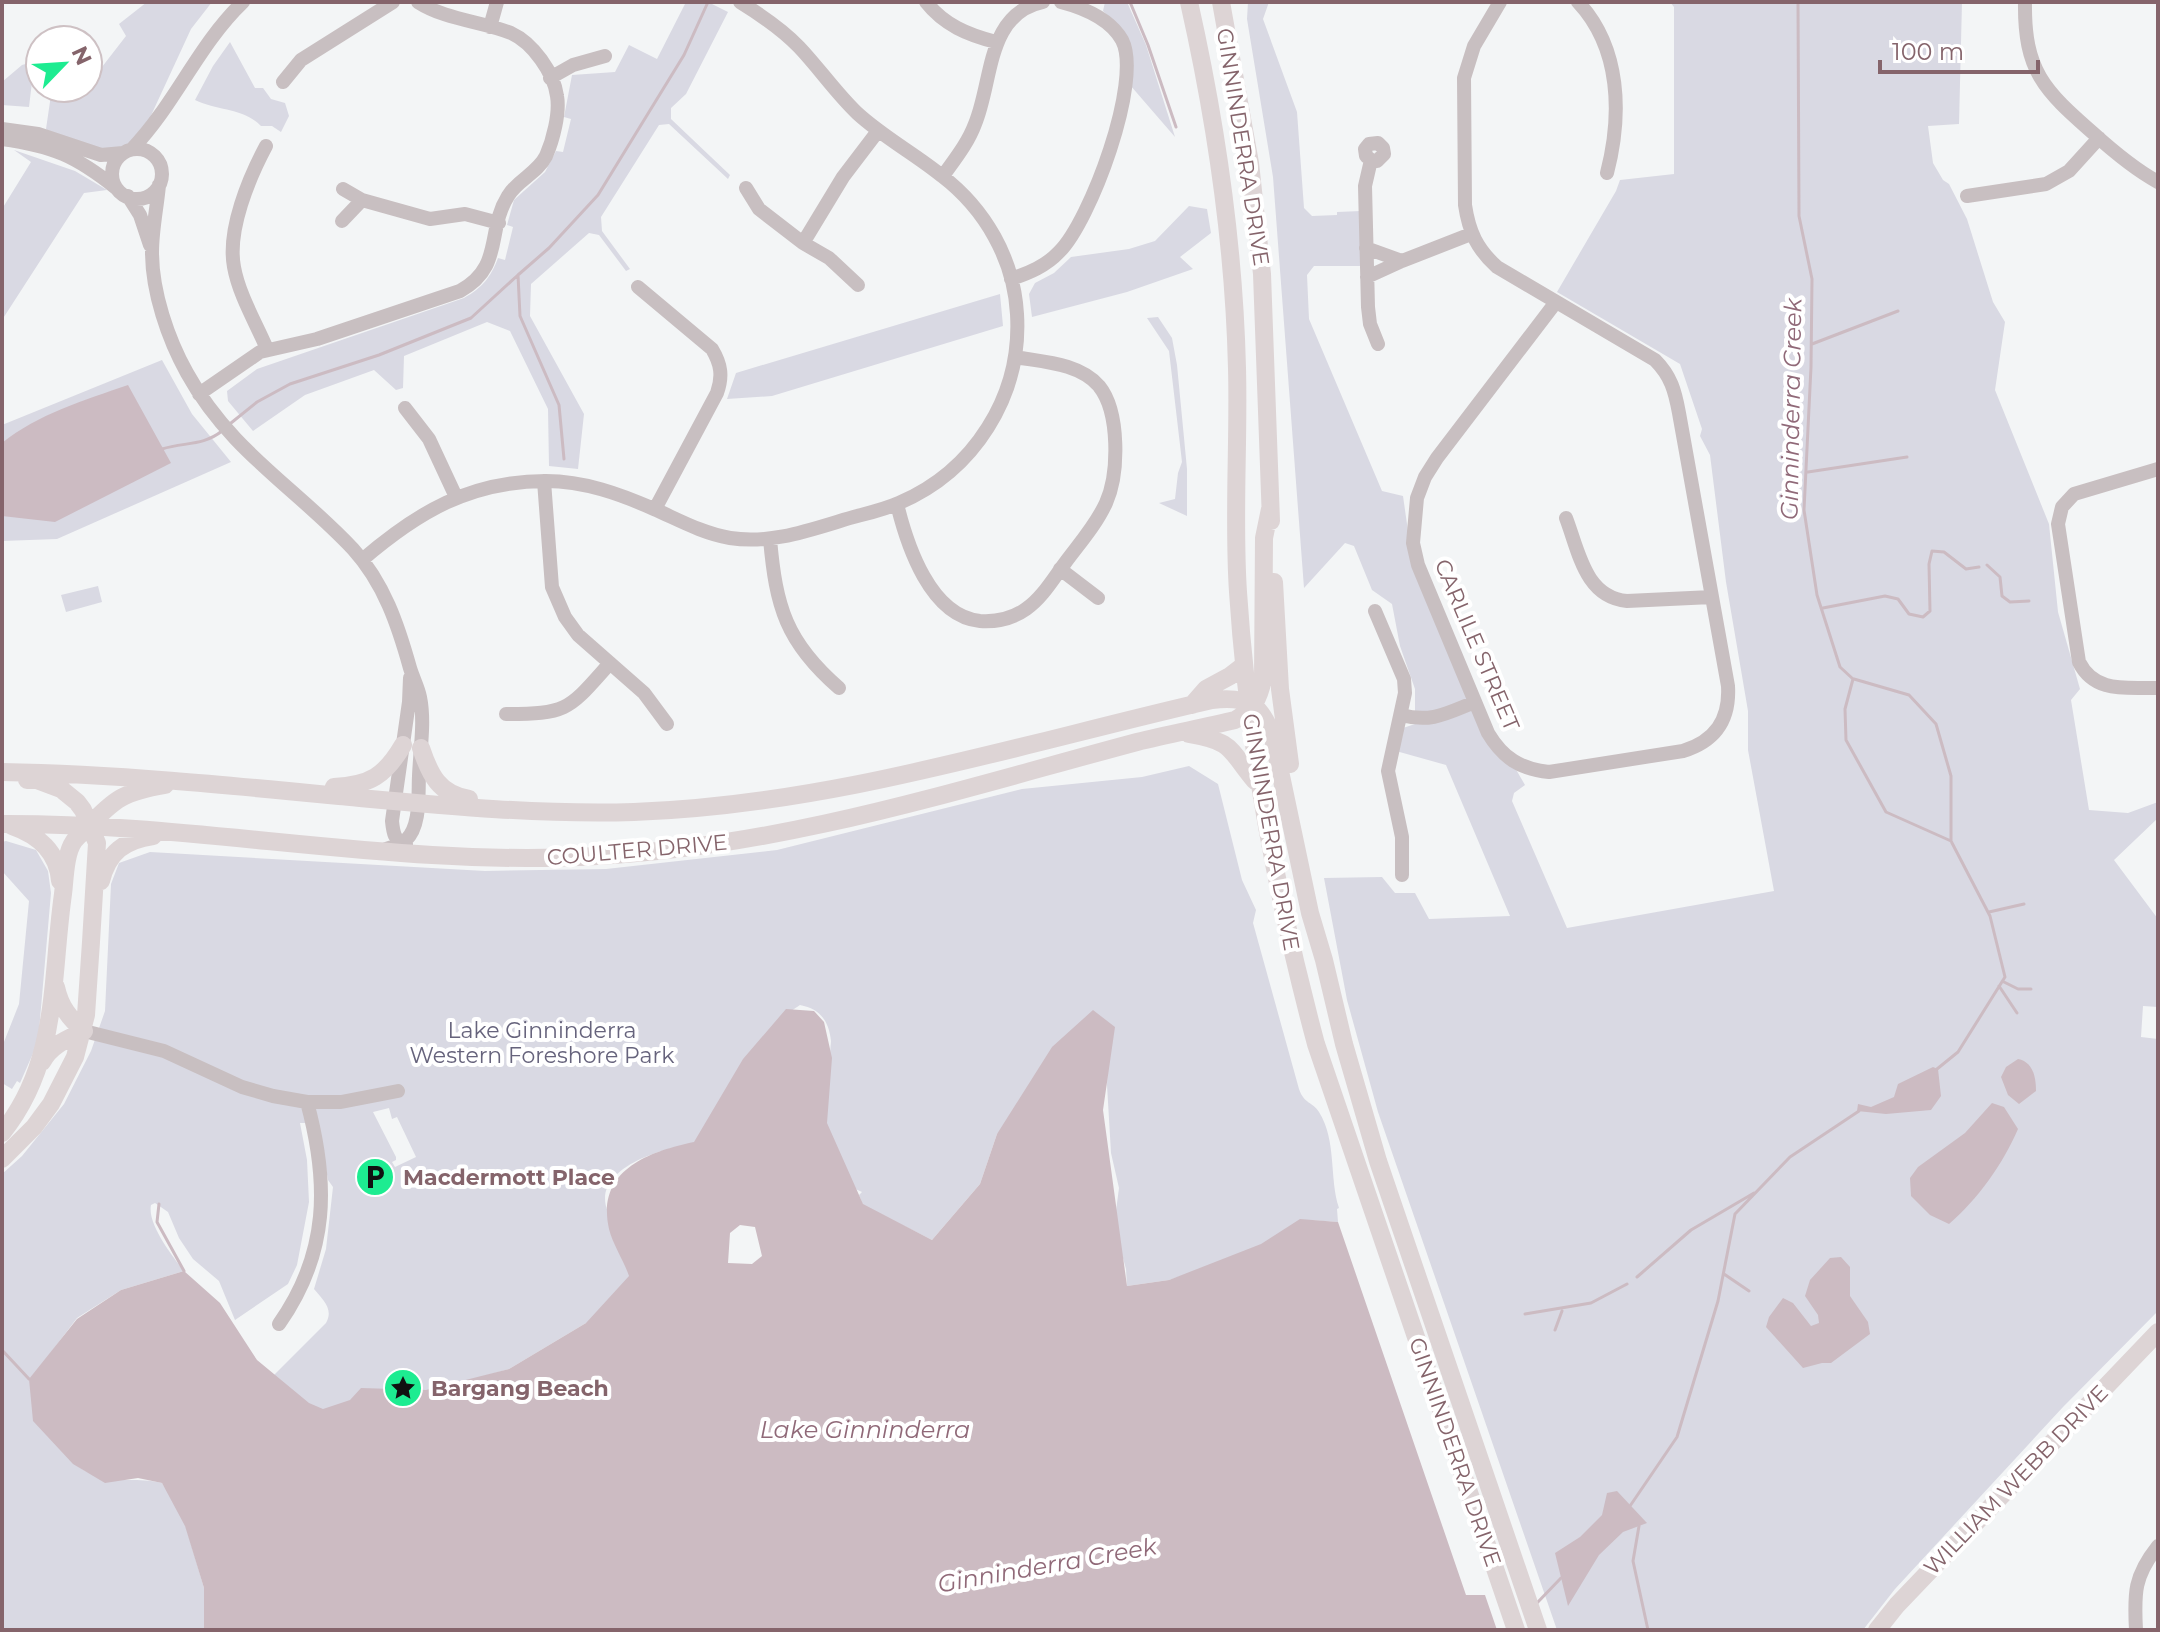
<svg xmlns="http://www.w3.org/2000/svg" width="2160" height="1632" viewBox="0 0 2160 1632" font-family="Montserrat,sans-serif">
<rect width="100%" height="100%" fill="#f3f5f6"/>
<path fill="#d9d9e3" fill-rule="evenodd" d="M147 2H212L191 29 148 122C116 168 96 151 52 136L46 129 52 88H74L80 95 88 88V85L126 36 119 24Z
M686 2H708L728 12 686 94 671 108V119L730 175 728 179 669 124 659 125 601 217 602 231 630 269 626 271 599 235 589 233 531 284 530 316 584 414 578 469 549 466 548 409 510 331 487 322 404 356 403 388 396 390 374 370 305 395 253 431 228 401 227 391 257 369 464 298C482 288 491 277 498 258L505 260 513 227 507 225 514 200 545 172 556 151 563 152 571 119 564 117 572 75 615 72 629 45 657 59Z
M1105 2H1127L1146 45 1175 137 1130 85C1135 46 1130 38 1103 11Z
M1248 2H1269L1263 19 1297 112 1304 208 1312 216 1337 215V212L1361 211 1364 266H1314L1307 275 1309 319 1382 491 1403 496 1409 538 1450 656 1525 785 1514 793 1512 801 1567 928 1774 891 1748 750V711L1726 582 1710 455 1700 436 1702 429 1680 364 1557 292 1616 191 1620 180 1674 174V7L1670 2H1962L1959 124 1928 126 1933 163 1943 180 1949 184 1967 219 1993 302 2005 322 1995 390 2049 524 2058 612 2080 689 2071 700 2089 810 2128 813 2158 802V818L2114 860 2158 919V1007L2143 1006 2141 1037 2158 1039V1311L2063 1407 1895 1589 1863 1630H1557L1378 1112 1347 1000 1324 878 1382 877 1395 893H1415L1429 919 1510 916 1446 765 1396 751 1403 728 1415 724V689L1400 646 1392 604 1372 590 1354 546 1345 543 1304 588 1273 177 1247 19Z
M230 42 255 88H263L271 99 285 103 289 116 281 132 272 126H261C244 108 218 111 195 100L213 66Z
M29 63 32 82 29 107 2 105V82L22 65Z
M14 150 75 171 107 190 84 193 2 320V209L31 162Z
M1189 206 1207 209 1211 233 1180 257 1193 269 1127 292 1032 317 1029 294 1035 283 1054 273 1071 257 1129 249 1155 241Z
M1000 294 1003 326 772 396 727 399 736 373Z
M1158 317 1172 338 1177 365 1187 469V516L1159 503 1175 499 1178 473 1182 462 1169 351 1147 318Z
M162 360 192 414 231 462 57 539 2 541V425Z
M98 586 102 602 66 612 61 595Z
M1189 766 1218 784 1242 880 1256 910 1253 923 1299 1089C1304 1104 1313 1102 1319 1112 1337 1141 1329 1178 1339 1208L1337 1209 1338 1222 1308 1220 1253 1252 1169 1280 1127 1286 1126 1269 1114 1226 1119 1188 1111 1153 1107 1085 1108 1052 997 1134 980 1184 932 1240 863 1205 859 1195 862 1192 851 1187 823 1141 831 1041C829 1022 821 1009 800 1005L791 1011 697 1144C667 1146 589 1168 608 1212 615 1230 632 1248 643 1264L599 1311 590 1320 593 1323H586L509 1369 431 1391 318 1413 274 1375 326 1323C334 1309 323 1300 314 1289L326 1249 333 1187 328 1180 318 1123H300L307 1160 309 1202 297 1265 288 1284 235 1320 219 1281 193 1259 179 1238 168 1212 155 1203 151 1205C147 1224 173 1257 184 1271L121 1290 77 1318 33 1376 79 1467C110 1488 128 1475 162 1483L181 1511 194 1554 204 1588 205 1630H2V1174L22 1156 64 1104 91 1051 105 1011 111 884 119 863 150 852 485 871 606 869 777 850 1022 789 1142 777ZM389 1108 392 1119 397 1117 416 1157 395 1167 392 1162 396 1160V1157L373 1112Z
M6 841 36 850 48 871 51 893 38 1042 20 1083 17 1081 12 1089 2 1083V1047L19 1004 29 901 2 871V842Z"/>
<path fill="#ccbbc2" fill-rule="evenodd" d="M128 385 171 463 55 522 2 516V443C38 414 85 400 128 385Z
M786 1009 814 1011 824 1022 832 1058 827 1123 863 1204 932 1240 980 1184 997 1134 1052 1047 1093 1010 1115 1027 1103 1110 1127 1286 1169 1280 1261 1244 1300 1219 1338 1222 1466 1595H1485L1497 1630H204V1588L185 1526 162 1483 138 1478 105 1483 73 1464 33 1421 29 1379 77 1319 121 1290 184 1271 220 1303 257 1360 309 1403 323 1409 350 1400 361 1388 426 1390 509 1369 586 1323 629 1276C624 1261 613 1245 609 1229 596 1171 647 1152 694 1142L743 1059ZM740 1225 755 1227 762 1256 752 1264 728 1263 730 1233Z
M2018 1059C2033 1062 2036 1077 2036 1091L2019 1104 2008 1095 2001 1077 2006 1067Z
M1933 1067 1938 1069 1941 1096 1931 1110 1886 1114 1857 1111 1858 1104 1871 1107 1894 1097 1898 1084Z
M1992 1103 2004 1107 2018 1129C2003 1164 1978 1199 1949 1224L1930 1215 1911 1196 1910 1178 1918 1167 1965 1133Z
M1841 1257 1850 1267V1296L1868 1322 1870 1334 1831 1363H1822L1803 1368 1766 1327 1769 1317 1783 1298 1793 1303 1811 1326 1819 1323 1818 1315 1805 1296 1810 1280 1830 1258Z
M1617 1491 1647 1523 1623 1532 1599 1555 1568 1606 1555 1553 1580 1537 1602 1515 1607 1493Z"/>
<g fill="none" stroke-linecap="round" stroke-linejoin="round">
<path stroke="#ccbbc2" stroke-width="3" d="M1130 2 1148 45 1176 127
M1798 2 1799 216 1812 279 1811 367 1804 510 1817 595 1840 667 1853 679 1845 709 1846 740 1886 812 1951 841 1990 916 2005 977 1958 1052 1937 1069
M1812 344 1898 311
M231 423 257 402 290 384 379 355 471 318 518 275
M162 449C185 442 203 446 222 431
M564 459 559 405 520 316 518 275 549 248 598 195 684 55 708 2
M1808 472 1907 457
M1987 565 2000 577 2002 596 2010 602 2029 601
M1823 608 1885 596 1898 599 1909 614 1923 617 1930 611 1929 564 1932 551 1944 552 1966 569 1979 567
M1854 679 1909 695 1936 724 1951 776V841
M1989 912 2024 904
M2004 982 2018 989H2031
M1999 986 2017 1013
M159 1204 157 1222 184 1271
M1724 1274 1749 1291
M1637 1277 1691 1230 1754 1193
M1525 1314 1591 1303 1627 1284
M1555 1330 1562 1311
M2 1350 29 1379
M1630 1506 1677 1437 1718 1301 1735 1214 1790 1157 1859 1111
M1639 1526 1633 1561 1648 1630
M1536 1604 1561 1578"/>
<path stroke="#c8bfc1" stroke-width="14" d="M926 2C944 25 968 35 996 42
M1500 2 1474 46 1464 78 1465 205C1469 232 1477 249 1497 267L1655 360C1671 376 1675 391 1679 413L1728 686C1730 720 1715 741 1683 751L1549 772C1520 769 1503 758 1488 733L1418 565 1413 543 1417 498 1425 477 1437 458 1556 302
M1578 2C1621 48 1622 115 1607 173
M2025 2C2024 71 2044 90 2093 133 2114 152 2134 169 2158 182
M490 27 497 2
M550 78 573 65 605 56
M283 82 301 60 393 2
M2 129 38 134 101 155 123 153
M2 139C53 146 76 156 116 188
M266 146C249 178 227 230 234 267 239 295 256 323 267 349
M132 149C176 103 198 45 243 2
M112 174a25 25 0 1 1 50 0a25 25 0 1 1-50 0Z
M1371 160 1377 161 1384 154 1383 148 1378 143 1369 144 1365 149 1366 156 1371 160 1365 186 1368 307 1370 324 1378 344
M943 176C955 159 968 143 975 124 993 81 986 14 1043 2
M159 185C157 207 152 230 152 252 152 292 168 339 187 373 230 451 295 487 353 549 384 583 398 625 410 668 413 678 418 687 420 697 425 721 420 751 419 776 418 795 421 826 406 840 401 845 391 847 384 850
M746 188 759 209 803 243
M343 189 362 200 430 219 465 214 499 223
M128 196 140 215 150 245
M1967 196 2046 184 2069 171 2099 138
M342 221 362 200
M1366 248 1402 261 1471 234
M1367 277 1402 261
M1011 279C1029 273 1046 266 1059 252 1090 222 1143 80 1122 40 1110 19 1084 8 1061 2
M858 285 829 258 803 243 843 177 878 131
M638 287 712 349C721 364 723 376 717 393L655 509
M199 394 260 352 317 339 460 291C504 267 486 231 508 196 518 179 537 174 546 156 553 140 560 113 557 96 554 73 533 43 511 33 481 21 446 20 418 2
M405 408 429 439 456 497
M2158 469 2074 494 2062 507 2058 524 2079 662C2095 694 2127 687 2158 688
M544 481 552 587 565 617 578 635 644 693 667 724
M897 504C907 545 930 616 980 621 996 622 1012 619 1026 609 1042 598 1053 579 1065 563 1079 544 1096 525 1106 503 1119 474 1120 412 1099 386 1079 363 1043 362 1015 357
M1566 518C1579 552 1585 597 1627 601L1712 597
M770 539C776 607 786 642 839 688
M362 560C418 512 470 481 546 481 584 481 620 494 654 509 679 520 702 533 730 538 768 544 804 532 840 521 859 515 881 511 899 503 974 471 1022 396 1017 314 1014 259 985 209 942 176 915 154 883 137 857 113 836 93 819 68 799 47 782 29 761 15 740 2
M1060 569 1098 598
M1375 611 1404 679 1405 693 1388 771 1402 837V875
M506 714C569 714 569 709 610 663
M1401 715C1432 723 1447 713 1475 702
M406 844C394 842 393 831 392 821L409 702 410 678
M84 1031 164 1051 242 1087 273 1096 307 1102C329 1183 329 1253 279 1324
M307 1102H341L398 1091
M2136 1630C2134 1593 2134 1576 2158 1546"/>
<path stroke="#ddd4d5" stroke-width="18" d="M1189 2C1216 122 1234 244 1237 368 1239 442 1233 517 1238 592 1248 746 1276 895 1316 1044L1516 1630
M1221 2 1250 163 1262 274 1271 521
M1274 582 1280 689 1290 764
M1192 705 1206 689 1230 676 1243 666
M1189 734C1235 742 1228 749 1255 781
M421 748C430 775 439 794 469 799
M2 772C115 774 227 785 339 796 437 805 535 815 634 812 832 805 1020 744 1212 700 1248 696 1261 703 1273 738L1310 913 1324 960 1344 1044 1378 1161 1538 1630
M334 787C370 785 385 776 403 745
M2 824C201 823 398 868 597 856 785 846 957 790 1137 742 1169 734 1202 728 1235 720 1253 710 1259 699 1263 679L1264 538 1270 509
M12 826C38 835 58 852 60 881
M101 881C108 852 125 840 153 836
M56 987C60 1006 69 1018 84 1031
M42 1062C51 1045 67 1039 84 1031
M2 1133C59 1063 51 978 63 894 65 878 65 854 74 841 78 836 83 832 87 828 115 798 124 792 165 785
M2 1159 34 1127 51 1104 75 1057 86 1015 91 942 97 843 83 810 77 802 61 789 37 780H27
M1877 1630 1897 1605 2158 1332"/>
</g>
<defs>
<g id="parking-disc" transform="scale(2)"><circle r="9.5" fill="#1dec91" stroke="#fff"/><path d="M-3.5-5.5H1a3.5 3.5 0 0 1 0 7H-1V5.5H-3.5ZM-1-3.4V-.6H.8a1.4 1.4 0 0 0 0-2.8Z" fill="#111"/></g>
<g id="sight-disc" transform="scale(2)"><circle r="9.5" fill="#1dec91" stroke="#fff"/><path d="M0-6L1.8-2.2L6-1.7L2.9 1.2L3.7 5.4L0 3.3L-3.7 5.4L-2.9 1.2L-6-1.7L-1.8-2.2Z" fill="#111"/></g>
</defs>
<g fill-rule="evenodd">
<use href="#parking-disc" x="375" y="1177"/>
<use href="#sight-disc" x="403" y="1388"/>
</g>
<g text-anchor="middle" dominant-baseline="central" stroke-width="8" stroke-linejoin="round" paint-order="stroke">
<g font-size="22" fill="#85646b" stroke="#fff">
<text transform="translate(1243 147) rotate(81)">GINNINDERRA DRIVE</text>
<text transform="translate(1477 645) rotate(67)">CARLILE STREET</text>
<text transform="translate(1271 832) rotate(80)">GINNINDERRA DRIVE</text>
<text transform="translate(637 850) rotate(-5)">COULTER DRIVE</text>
<text transform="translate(1455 1452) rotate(71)">GINNINDERRA DRIVE</text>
<text transform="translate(2016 1480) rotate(-46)">WILLIAM WEBB DRIVE</text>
</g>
<g font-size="22" fill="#66637c" stroke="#fff">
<text x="542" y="1030">Lake Ginninderra<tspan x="542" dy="25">Western Foreshore Park</tspan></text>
</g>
<g font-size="22" font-weight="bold" fill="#85646b" stroke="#fff" text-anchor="start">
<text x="403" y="1177">Macdermott Place</text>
<text x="431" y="1388">Bargang Beach</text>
</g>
<g font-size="24" font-style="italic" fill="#906978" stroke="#fff">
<text transform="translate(1791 409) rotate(-89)">Ginninderra Creek</text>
<text x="865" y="1429">Lake Ginninderra</text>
<text transform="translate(1047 1565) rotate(-10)">Ginninderra Creek</text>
</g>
</g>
<rect width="2160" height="1632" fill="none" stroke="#85646b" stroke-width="8"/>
<g transform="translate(64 64) rotate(65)"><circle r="38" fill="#ffffff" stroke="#cec1c4" stroke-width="2"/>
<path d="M0-6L14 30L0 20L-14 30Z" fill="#1dec91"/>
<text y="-12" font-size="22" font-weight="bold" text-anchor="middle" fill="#85646b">N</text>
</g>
<path d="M1880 60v12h158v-12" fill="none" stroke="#85646b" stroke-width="4"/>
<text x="1892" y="60" font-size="24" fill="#85646b" stroke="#ffffff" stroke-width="6" paint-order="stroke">100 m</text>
</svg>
